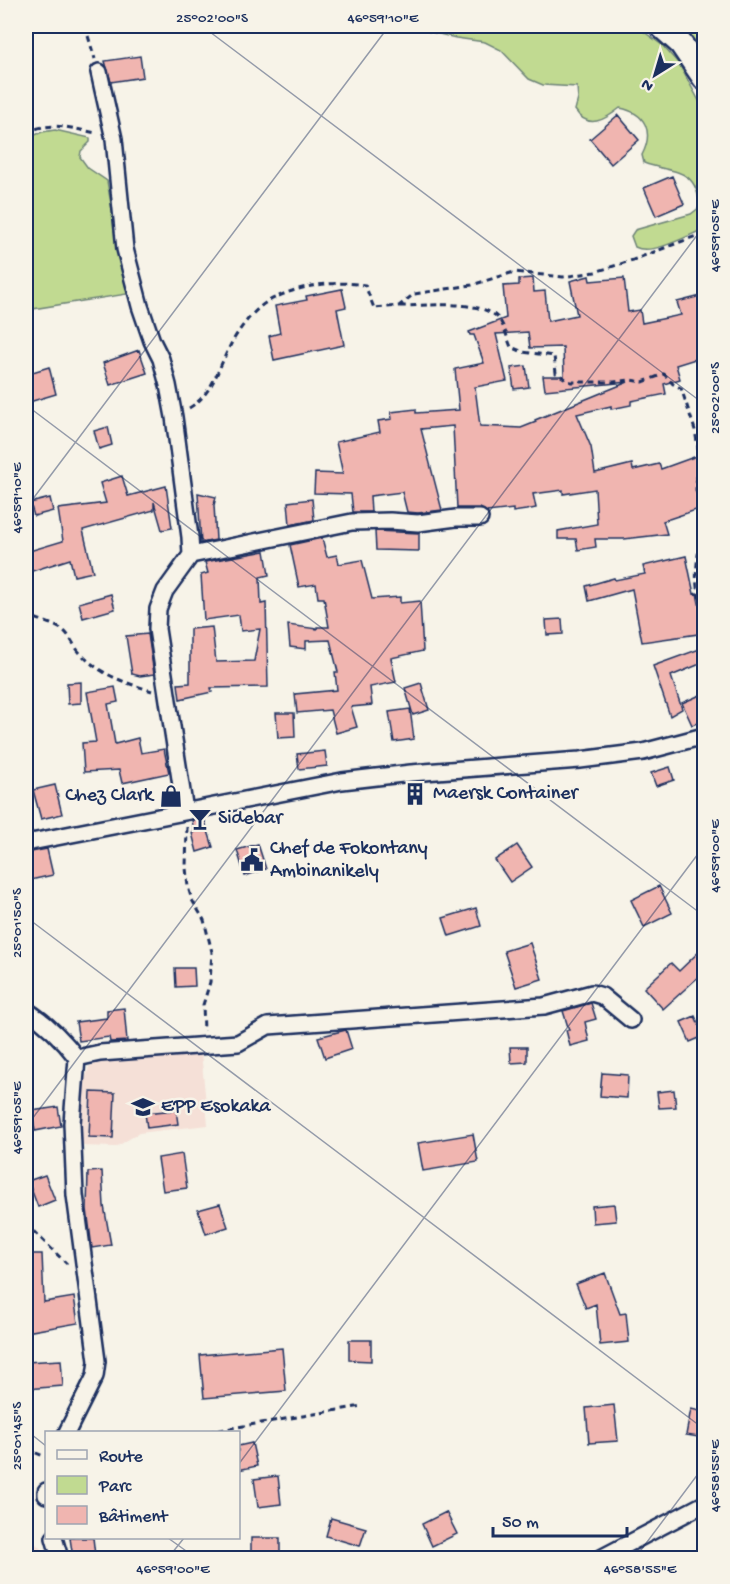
<svg xmlns="http://www.w3.org/2000/svg" width="730" height="1584" viewBox="0 0 730 1584" font-family="'Gochi Hand',sans-serif">
<rect width="100%" height="100%" fill="#f7f3e8"/>
<filter id="ink" filterUnits="userSpaceOnUse"><feTurbulence type="fractalNoise" baseFrequency=".0167" numOctaves="2"/><feDisplacementMap in="SourceGraphic" scale="12" xChannelSelector="R" yChannelSelector="G"/><feConvolveMatrix kernelMatrix="1 2 1 2 8 2 1 2 1" color-interpolation-filters="sRGB"/></filter>
<g filter="url(#ink)">
<path fill="#f5e0d7" d="M201 1052 208 1125 139 1133 116 1147 78 1146 82 1089 89 1067 103 1060Z
M26 1534 43 1551 46 1558H26Z"/>
<path fill="#c1da91" stroke="#6e8478" stroke-width="1.5" d="M383 26H636L662 45 679 64 704 110V229C687 236 652 256 635 247L631 236 635 230 691 214 700 207C696 165 672 174 644 163L642 155C654 132 646 113 620 108 605 120 588 130 575 110L578 99 577 87 543 85 529 79 501 50 485 42 456 38 418 29Z
M682 26H704V51Z
M55 130 90 138V142L81 151 80 157 88 168 107 181 127 294 26 310V139L42 132Z"/>
<path fill="#f0b5b0" stroke="#1b2f5e" stroke-width="1.5" fill-rule="evenodd" d="M140 56 143 77 111 82 105 61Z
M618 115 639 140 611 164 590 139Z
M672 176 684 204 656 216 644 188Z
M589 276 590 281 624 278 628 312 640 310 642 323 681 315 677 302 705 295V356L676 365 680 379 664 384 666 394 631 401V405L611 409V406L577 414 591 447 595 473 632 464 633 470 659 464 661 469 694 457 705 455V507L663 521 667 534 624 539H595L596 547 578 550 576 539H558V531L597 524 595 489 563 494V490L533 494 536 508 526 510 513 512V509L487 512 480 508H457L453 426 421 429 442 510 418 513 407 512 402 492 370 496 371 512H353L351 494 314 493 315 473 343 474 336 442 380 432 378 421 392 419 391 412 416 409V413L459 410 455 369 484 363 474 335H470L469 332 506 318 503 286 519 285V279L533 278 534 292 545 291 548 321 577 315 570 281ZM528 332 530 348 563 347 564 376H543L545 390 628 382 535 420 536 422 521 428 480 426 475 387 507 381 496 334Z
M342 289 346 307 337 309 344 345 274 360 269 336 280 333 275 306 307 300 306 296Z
M139 350 147 373 110 385 103 363Z
M526 366 529 387 514 389 511 368Z
M49 367 56 394 26 403V374Z
M108 427 112 445 99 449 94 431Z
M122 476 128 496 166 486 172 528 162 530 154 502V510L83 530 93 572 74 576 70 559 26 573V552L63 541 58 509 106 503 100 483Z
M198 493 216 497 214 505 216 540 201 543Z
M50 498 53 511 34 516 30 503Z
M312 499 314 520 290 525 288 502Z
M375 531 419 533V551L376 550Z
M322 538 327 557 337 555 339 564 362 560 372 599 400 597V603L420 601 423 651 391 658 396 682 370 687 372 705 351 707 357 727 336 733 330 710 297 713 295 694 337 690 335 672H338L330 640 306 641V649L290 647 288 625 317 629V627H329L324 598H318L316 584 299 587 290 545Z
M265 551 269 575 260 577 261 604 266 603 268 687 211 688 212 692 180 699 178 684 190 683V629L212 627 216 662 254 661 260 629 241 631 239 615 204 620 201 575 208 573 205 562Z
M686 556 694 594 697 593 705 633 642 642 632 589 589 601 586 586 614 578 615 580 645 574 643 566Z
M111 594 115 609 83 618 79 603Z
M562 619 563 634 547 635 546 620Z
M148 634 154 674 140 676 132 674 126 636Z
M705 647V662L671 676 682 709 670 716 653 666Z
M81 682V703L68 704 67 683Z
M421 683 429 710 413 715 405 688Z
M115 687 118 702 108 704 115 744 138 738 141 753 164 749 169 773 122 783 119 770 84 772 82 743 96 742 87 692Z
M705 693V720L692 725 682 703Z
M410 709 414 739 394 742 389 712Z
M276 713H294L295 737 278 738Z
M325 751 327 766 299 769 297 754Z
M670 767 674 780 656 786 651 773Z
M55 785 62 814 41 819 33 790Z
M172 788 174 802 166 804 162 791Z
M204 818 213 847 197 852 192 833 194 832 192 820Z
M258 844 266 869 245 876 237 850Z
M517 845 532 867 510 882 495 860Z
M47 849 53 875 26 881V853Z
M659 886 672 913 644 927 631 900Z
M476 908 481 926 449 936 443 918Z
M530 943 542 979 516 987 504 951Z
M705 946V971L663 1009 644 988 671 963 679 971Z
M175 968H194L195 986 176 987Z
M591 1003 596 1019 585 1022 589 1041 570 1046 566 1030H569L563 1011Z
M124 1008 127 1041 110 1042 109 1037 79 1041 76 1022 107 1018V1010Z
M695 1016 704 1036 690 1042 681 1022Z
M346 1030 352 1049 325 1058 318 1037Z
M510 1047H527V1062L511 1063Z
M602 1073 628 1075 627 1098 600 1096Z
M674 1090 676 1107 659 1108 657 1092Z
M91 1092 115 1093 113 1138 89 1137Z
M58 1107 61 1126 35 1131 32 1111Z
M176 1110 178 1124 147 1128 145 1113Z
M473 1134 478 1162 423 1171 418 1143Z
M182 1154 187 1188 163 1191 158 1158Z
M102 1171 104 1206 111 1245 92 1248 87 1209 88 1172Z
M45 1175 55 1200 38 1207 28 1181Z
M220 1204 228 1227 206 1234 198 1210Z
M614 1204 616 1221 593 1223 592 1206Z
M26 1254H42L44 1302 74 1297 78 1323 26 1332Z
M605 1273 620 1314 626 1313 629 1342 600 1345 596 1304 586 1308 576 1284Z
M349 1340H371V1361L349 1360Z
M282 1348 286 1391 204 1398 200 1355Z
M61 1360 63 1386 26 1389V1362Z
M614 1405 618 1441 589 1443 586 1408Z
M691 1409 705 1412V1438L686 1435Z
M252 1443 257 1466 238 1470V1446Z
M278 1476 281 1504 258 1507 254 1479Z
M446 1512 457 1534 432 1546 422 1524Z
M331 1518 366 1528 360 1546 326 1536Z
M70 1538H93L95 1555 73 1558Z
M251 1538H280V1558H251Z"/>
<g fill="none" stroke-linecap="round" stroke-linejoin="round">
<g stroke="#1b2f5e" stroke-width="20">
<path id="street" d="M99 72 114 139 125 249 140 306 152 341 161 359 168 385 174 417 190 537 191 555 165 591 158 609 157 629 185 811
M191 555 352 522 390 521 418 523 456 518H480
M26 843 342 781 411 773 580 760 643 752 704 736
M26 1010C46 1023 62 1038 77 1058L72 1123 75 1195 97 1361 95 1376 67 1432
M77 1058 100 1053 238 1043 268 1026 544 1006 592 993 602 996 631 1020
M46 1491V1495
M54 1538 60 1558
M601 1558 704 1504"/>
</g>
<g stroke="#1b2f5e" stroke-width="27">
<path id="secondary" d="M661 26 681 44 704 78"/>
</g>
<path stroke="#1b2f5e" stroke-width="3" stroke-dasharray="6 4.5" stroke-linecap="butt" d="M85 26 95 59
M26 132C55 121 67 128 97 133
M400 306C426 306 477 299 497 317 504 324 507 338 511 347L523 352 554 356 556 373 571 382H614L630 380 643 382 664 374 673 384 681 388 695 430 698 448 696 491 704 510V518
M189 408C213 394 218 368 231 344 238 331 253 310 267 302 295 286 332 280 365 285L374 308 399 306 414 294 472 285 514 272 563 277 595 272 633 260 704 233
M704 520C700 547 689 583 704 608
M26 614C37 620 55 624 64 631 71 637 74 647 81 654 102 676 124 682 152 691
M187 827 186 868 188 887 192 900 204 920 212 952 210 982 203 1005 204 1031
M26 1224 67 1264
M208 1432 362 1406
M26 1449 46 1457"/>
<use href="#street" stroke="#f7f3e8" stroke-width="15"/>
<use href="#secondary" stroke="#f7f3e8" stroke-width="22"/>
</g>
</g>
<path fill="none" stroke="#1b2f5e" stroke-width="1.5" stroke-opacity="0.45" d="M202 26 704 404M26 405 704 916M26 508 389 26M26 917 704 1429M26 1127 704 226M26 1430 46 1446M238 1465 704 846M168 1538 196 1558M168 1558 184 1538M635 1558 704 1466"/>
<defs>
<g id="building-bare" transform="scale(1.8)"><path d="M-4-6H4V6H1V3H-1V6H-4ZM-2.5-4.3h1.7v1.8h-1.7ZM.8-4.3h1.7v1.8H.8ZM-2.5-1h1.7V.8h-1.7ZM.8-1h1.7V.8H.8Z" fill="#1b2f5e" stroke="#f7f3e8" stroke-width="2.5" paint-order="stroke"/></g>
<g id="shop-bare" transform="scale(1.8)"><path d="M-5-2.5h2.3a2.7 3.5 0 0 1 5.4 0H5L5.5 6h-11ZM-1.5-2.5h3a1.5 2.3 0 0 0-3 0Z" fill="#1b2f5e" stroke="#f7f3e8" stroke-width="2.5" paint-order="stroke"/></g>
<g id="bar-bare" transform="scale(1.8)"><path d="M-6-5H6L.8 .8V4.5H3.5V6h-7V4.5H-.8V.8Z" fill="#1b2f5e" stroke="#f7f3e8" stroke-width="2.5" paint-order="stroke"/></g>
<g id="civic-bare" transform="scale(1.8)"><path d="M-.6-6.5H3V-4.5H.6V-3L4-1V1h2V6H-6V1h2V-1L-.6-3ZM-1.2 2.5V6h2.4V2.5Z" fill="#1b2f5e" stroke="#f7f3e8" stroke-width="2.5" paint-order="stroke"/></g>
<g id="school-bare" transform="scale(1.8)"><path d="M0-5L7-2L0 1L-7-2ZM-4 1L0 2.5L4 1V4Q0 6-4 4Z" fill="#1b2f5e" stroke="#f7f3e8" stroke-width="2.5" paint-order="stroke"/></g>
</defs>
<g fill-rule="evenodd">
<use href="#building-bare" x="415" y="794"/>
<use href="#shop-bare" x="171" y="796"/>
<use href="#bar-bare" x="200" y="819"/>
<use href="#civic-bare" x="252" y="860"/>
<use href="#school-bare" x="143" y="1107"/>
</g>
<g text-anchor="middle" dominant-baseline="central" stroke-width="5" stroke-linejoin="round" paint-order="stroke">
<g font-size="20" fill="#1b2f5e" stroke="#f7f3e8" text-anchor="start">
<text x="433" y="794">Maersk Container</text>
<text x="153" y="796" text-anchor="end">Chez Clark</text>
<text x="218" y="819">Sidebar</text>
<text x="270" y="849">Chef de Fokontany<tspan x="270" dy="23">Ambinanikely</tspan></text>
<text x="161" y="1107">EPP Esokaka</text>
</g>
</g>
<rect width="730" height="1584" fill="none" stroke="#f7f3e8" stroke-width="66"/>
<rect x="45" y="1431" width="195" height="108" fill="#f7f3e8" stroke="#9fa5b1" stroke-width="1.5"/>
<rect x="57" y="1450" width="30" height="9" fill="#f7f3e8" stroke="#9fa5b1" stroke-width="1.5"/>
<text x="99" y="1461" font-size="18" fill="#1b2f5e">Route</text>
<rect x="57" y="1476" width="30" height="18" fill="#c1da91" stroke="#9fa5b1" stroke-width="1.5"/>
<text x="99" y="1491" font-size="18" fill="#1b2f5e">Parc</text>
<rect x="57" y="1506" width="30" height="18" fill="#f0b5b0" stroke="#9fa5b1" stroke-width="1.5"/>
<text x="99" y="1521" font-size="18" fill="#1b2f5e">Bâtiment</text>
<g transform="translate(655 75) rotate(217)" stroke="#f7f3e8" stroke-width="4.5" paint-order="stroke">
<path d="M0-4.5L10 22L0 15L-10 22Z" fill="#1b2f5e"/>
<text y="-9" font-size="16" font-weight="bold" text-anchor="middle" fill="#1b2f5e">N</text>
</g>
<path d="M493 1527v9h134v-9" fill="none" stroke="#1b2f5e" stroke-width="3"/>
<text x="502" y="1527" font-size="18" fill="#1b2f5e" stroke="#f7f3e8" stroke-width="4.5" paint-order="stroke">50 m</text>
<rect x="33" y="33" width="664" height="1518" fill="none" stroke="#1b2f5e" stroke-width="2"/>
<g font-size="15" text-anchor="middle" fill="#1b2f5e">
<text x="212" y="22">25°02'00"S</text>
<text x="383" y="22">46°59'10"E</text>
<text transform="translate(714 236) rotate(-90)" y="5">46°59'05"E</text>
<text transform="translate(714 398) rotate(-90)" y="5">25°02'00"S</text>
<text transform="translate(16 498) rotate(-90)" y="5">46°59'10"E</text>
<text transform="translate(714 856) rotate(-90)" y="5">46°59'00"E</text>
<text transform="translate(16 923) rotate(-90)" y="5">25°01'50"S</text>
<text transform="translate(16 1118) rotate(-90)" y="5">46°59'05"E</text>
<text transform="translate(16 1436) rotate(-90)" y="5">25°01'45"S</text>
<text transform="translate(714 1476) rotate(-90)" y="5">46°58'55"E</text>
<text x="173" y="1573">46°59'00"E</text>
<text x="640" y="1573">46°58'55"E</text>
</g>
</svg>
